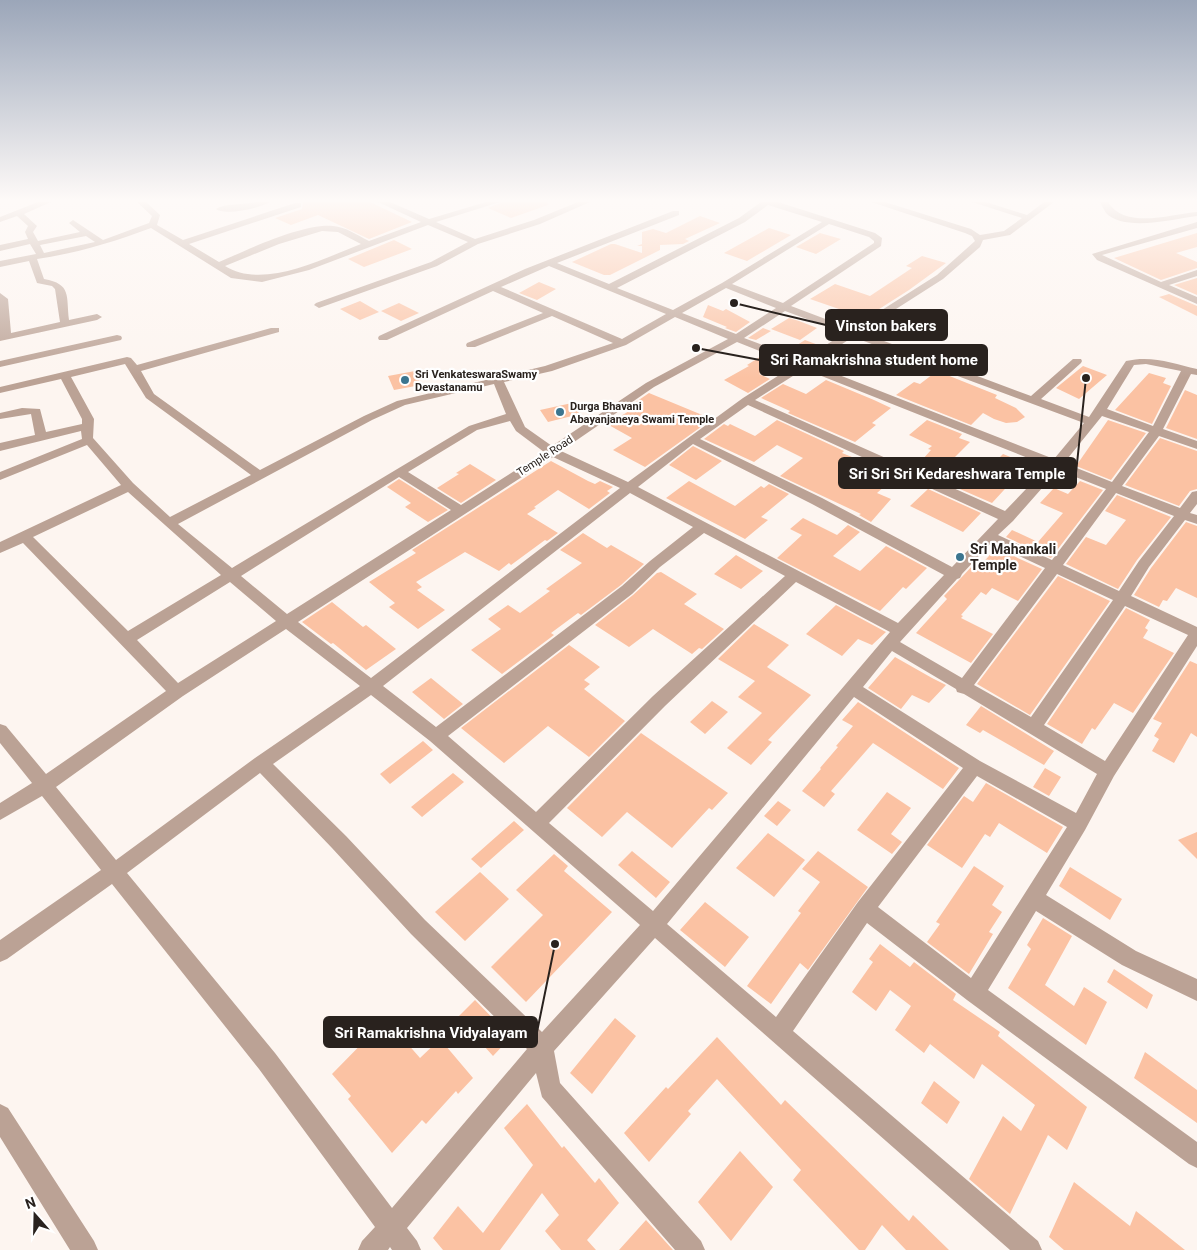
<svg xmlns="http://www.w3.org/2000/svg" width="1197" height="1250" viewBox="0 0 1197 1250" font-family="Roboto,sans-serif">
<rect width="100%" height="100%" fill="#fdf5f0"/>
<path fill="#fbc2a3" d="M303 202H370L412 222 369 239 318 215 291 225 275 218 302 209Z
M502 202H547L548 205 511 218 488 208Z
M700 216 720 223 685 239 689 241 683 244 660 245V250L610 275H604L572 262 611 244H615L642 253V246H637L642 244V232L653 229 666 233Z
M769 228 791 235 747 261 724 253Z
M820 233 841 239 816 254 796 247Z
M1197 233V247L1176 253 1197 262V268L1161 280 1114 258Z
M394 240 412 249 364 267 348 259Z
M922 256 946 263 909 290 865 318 810 299 835 284 870 296 912 268 906 266Z
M1197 278V295L1174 285Z
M539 282 556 289 537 300 519 293Z
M1169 294 1197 306V316L1159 297Z
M360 301 379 312 360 320 340 309Z
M399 303 419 313 401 321 381 311Z
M708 305 723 311 726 309 750 322 736 332 725 328 727 327 703 317Z
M789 318 799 321 817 328 800 340 771 329Z
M763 328 771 331 756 340 748 338Z
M805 340 821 346 802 358 786 352Z
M859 344 884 353 868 364 865 363 860 367 838 358Z
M763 355 778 362 759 374 770 379 748 393 724 380 749 366 747 365Z
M1083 366 1107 375 1079 399 1056 388Z
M415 371 421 385 394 390 388 376Z
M937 371 997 395 995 398 1016 408 1025 417 1017 422 1006 423 994 419 983 413 971 425 896 395 914 382 920 384Z
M1149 373 1166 378 1163 383 1171 386 1152 424 1115 410Z
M826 380 874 400 891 408 872 423 876 425 855 442 788 413 790 411 761 398 783 384 806 394Z
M1185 390 1197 395V439L1166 428Z
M649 393 712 419 645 467 613 450 632 438 607 424 638 406 633 404Z
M572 403 580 414 548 422 540 410Z
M777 420 844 451 842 453 897 475 877 493 891 499 871 522 859 515 861 514 780 476 803 458 777 445 754 462 704 439 724 424 728 426 730 424 755 436Z
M927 420 962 434 959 438 970 442 954 458 985 472 1003 454 1028 464 992 503 914 469 931 450 928 449 932 446 909 435Z
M1108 420 1146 433 1111 480 1076 466Z
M1160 438 1197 451V489L1190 491 1179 506 1125 485Z
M693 446 722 461 696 480 669 465Z
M551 461 588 481 595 484 600 481 613 487 607 491 610 493 589 509 558 490 534 507 536 508 527 514 558 533 547 541 545 540 511 565 509 563 499 571 465 552 416 582 422 587 417 590 445 610 418 629 389 607 395 603 369 582 416 553 412 550Z
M470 464 496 480 461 503 437 488 459 474 456 473Z
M399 479 448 510 428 522 405 507 411 503 387 487Z
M689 481 735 506 761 486 764 488 769 484 789 494 761 517 768 520 745 539 666 498Z
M1080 481 1103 490 1051 558 1006 537 1012 530 1038 542 1063 513 1040 503 1054 488 1068 494Z
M928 489 981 513 963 532 910 506Z
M1117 495 1171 517 1137 560 1118 589 1066 564 1086 537 1106 545 1126 520 1105 511Z
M803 518 837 535 848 525 860 532 833 556 860 571 886 546 927 568 906 589 903 587 880 611 777 558 802 535 790 529Z
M1186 522 1197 526V598L1176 588 1167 601 1163 600 1159 607 1134 595 1151 568Z
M583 533 607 548 611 545 644 564 621 585 581 615 578 613 551 633 554 635 502 674 471 650 501 629 488 619 508 605 520 613 550 591 546 589 582 563 560 550Z
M996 548 1042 569 1018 601 992 588 986 595 981 592 961 615 963 616 961 618 993 634 971 663 916 633 947 599 944 596 975 563 980 566Z
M736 555 763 571 741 589 714 574Z
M661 572 697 594 684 604 724 629 702 649 699 648 692 654 653 629 629 647 595 625 633 595 657 573Z
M1058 576 1110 601 1030 715 977 684Z
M332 602 363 627 366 625 396 649 366 670 333 643 331 644 302 622Z
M836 605 884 631 886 632 872 645 858 639 842 656 806 634Z
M1126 608 1150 620 1145 628 1148 630 1143 638 1174 653 1133 713 1114 703 1095 730 1092 728 1082 744 1047 724Z
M754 624 789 645 767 667 811 695 768 740 772 742 751 765 727 748 762 713 738 697 755 681 718 659Z
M569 645 600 667 584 680 590 684 584 689 625 721 589 757 548 726 504 763 461 728Z
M895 657 932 678 946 685 929 703 912 695 901 709 868 688Z
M1190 661 1197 664V737L1191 733 1174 763 1152 751 1159 739 1154 736 1162 723 1153 719Z
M431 678 463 704 444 719 412 692Z
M712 701 728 712 705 734 690 722Z
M858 702 959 768 943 789 873 743 831 791 835 794 824 807 802 791 821 769 820 768 838 747 836 746 853 726 842 720Z
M981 706 1054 751 1044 765 983 730 980 733 966 725Z
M641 733 728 793 712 810 709 808 672 848 627 812 602 837 567 808Z
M423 741 433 750 390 784 380 774Z
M1045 768 1061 777 1049 796 1033 787Z
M453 773 464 782 422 817 411 807Z
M986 783 1063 827 1047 853 999 823 990 837 985 834 962 868 927 845 964 796 973 802Z
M887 792 911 808 891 834 902 842 892 854 857 830Z
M778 801 791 810 777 826 764 816Z
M514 821 524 830 481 868 471 859Z
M1197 832V859L1178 840Z
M768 833 805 860 774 897 736 868Z
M632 851 670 882 656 898 618 865Z
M818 851 868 887 808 970 800 963 771 1004 747 986 801 913 798 911 820 882 802 869Z
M554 854 568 866 564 871 612 912 526 1002 491 967 543 915 516 890Z
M974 866 1004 886 992 905 1002 912 989 932 993 934 969 974 927 942 940 924 936 922Z
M1070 867 1122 899 1110 920 1059 886Z
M480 872 509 899 465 941 435 912Z
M705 902 749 937 725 967 680 930Z
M1043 918 1072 936 1045 985 1074 1006 1084 987 1107 1002 1086 1045 1008 988 1031 949 1027 945Z
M880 944 910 967 914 962 956 994 953 1000 1000 1032 998 1036 1087 1107 1067 1150 1048 1135 1010 1214 969 1179 1003 1116 1021 1131 1035 1105 982 1064 974 1079 930 1044 924 1053 895 1030 911 1006 890 990 876 1011 852 992 873 962 869 959Z
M1114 969 1153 995 1147 1009 1107 982Z
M475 1000 511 1037 493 1056 458 1017Z
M615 1018 636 1036 592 1094 570 1073Z
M386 1019 420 1058 440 1039 473 1078 458 1094 456 1091 426 1124 422 1120 392 1153 348 1099 351 1096 332 1074Z
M717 1037 781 1105 785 1100 909 1221 913 1215 949 1250H906L882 1225 865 1250H859L793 1180 801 1170 717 1079 688 1111 691 1114 649 1162 624 1133 666 1087 668 1089Z
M1145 1052 1197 1090V1123L1134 1078Z
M934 1081 960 1102 947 1124 921 1103Z
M527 1104 562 1148 564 1146 595 1183 599 1178 619 1203 587 1240 596 1250H561L545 1231 559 1215 542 1193 500 1250H443L433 1238 458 1206 483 1233 533 1165 504 1128Z
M740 1151 773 1187 731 1241 698 1202Z
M1074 1182 1130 1226 1136 1211 1185 1250H1064L1049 1237Z
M646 1220 673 1250H619Z"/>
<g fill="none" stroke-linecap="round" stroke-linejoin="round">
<path fill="#bba295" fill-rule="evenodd" d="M38 202H51L24 214 37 226 33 232 38 241 80 232 69 223 73 220 103 240 149 223 152 216 137 202H146L160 215 157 225 183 240 295 203H301V207L189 244 219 262C247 250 303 223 333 226 346 227 357 235 369 241L421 222 378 202H390L429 219 486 202H500L436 222 475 239 534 220 578 202H590L540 224 478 244 437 266 319 308 314 305 316 303 431 262 468 242 428 225 309 270 262 282 231 278 151 228C114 242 77 253 37 259L44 279C72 284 66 296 69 320L97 314 102 317 97 320 0 341V293L8 299 11 333 60 322 55 289 52 286 37 283 29 261 0 267V261L36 254 30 244 0 251V245L28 239 25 232 28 226 17 216 0 222V217ZM322 231 338 232 361 244C322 259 263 290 225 266L279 244ZM86 236 95 242 44 253 40 245Z
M255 202H270C260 208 225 216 216 209 225 203 243 205 255 202Z
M761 202H778L875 233 882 238 881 246 791 306 852 329 937 275 975 241 972 236 965 233 871 202H885L971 229 980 235 1004 231 1022 218 972 202H986L1027 215 1044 202H1054L1010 235 983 240 980 247 943 279 860 332 1031 396 1073 359H1081L1082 361 1081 363 1041 399 1089 417 1126 361C1151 355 1173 363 1197 369V375L1191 374 1163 429 1197 441V449L1159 436 1122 486 1180 508 1192 492 1197 491V504L1190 513 1197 515V524L1185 520 1149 567 1131 596 1197 627V646L1114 776 1085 830 1046 895 1136 951 1197 979V1001L1122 965 1036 911 988 990 1197 1142V1168L1189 1164 967 1000 867 923 793 1031 1038 1241 1042 1250H1010L655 938 554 1051 560 1083 701 1241 705 1250H675L542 1097 536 1073 407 1228 417 1241 421 1250H392L390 1247 388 1250H358L362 1241 375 1227 259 1069 112 884 7 959 0 962V940L101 870 42 796 0 820V803L32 783 0 743V724L6 726 46 774 166 691 23 543 0 553V542L121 485 87 445 0 480V472L82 439 81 431 0 451V443L35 435 31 414 0 419V413L22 408 40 409 46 432 82 424V419L61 379 0 393V387L127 357 131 358 137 365 271 328H279V332L141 371 154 394 260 470 364 416 397 401 545 366 613 343 552 316 475 347H467L466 345 467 343 543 313 493 291 387 340H379L378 338 379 336 525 269 673 211H679V215L557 263 609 284 739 218ZM768 205 822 222 722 283 673 310 617 288 745 222ZM829 224 869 237 874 241V243L783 303 732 284ZM549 266 666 314 622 339 501 287ZM726 288 776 308 736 334 682 313ZM785 311 845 333 802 360 744 338ZM675 317 728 339 646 383 552 446 525 427 504 382 552 371 626 345ZM853 337 1084 423 1054 459 811 364ZM737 342 795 365 743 398 628 482 561 451 654 387ZM125 364 146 398 251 475 170 517 133 483 93 438 94 419 71 377ZM1146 364 1181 371 1153 426 1107 409 1134 365ZM804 369 1048 466 1005 511 755 400ZM494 384 506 414 469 426 232 568 178 524 372 420 405 405ZM748 405 998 519 952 567 822 498 700 439ZM1102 416 1149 432 1112 482 1064 463ZM510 421 516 431 544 452 461 505 408 472 477 430ZM693 444 812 504 944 575 898 623 638 487ZM553 457 620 488 371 678 298 622ZM1058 470 1106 489 1052 560 998 535 1013 521ZM399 477 451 510 287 614 241 576ZM128 492 221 575 128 631 33 537ZM630 493 693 527 650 561 622 586 436 727 383 686ZM1116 493 1174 516 1139 561 1119 591 1063 565ZM704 533 785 576 653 696 536 812 448 736 632 594 660 567ZM991 543 1045 568 962 678 900 642 957 579 960 578 962 574ZM1057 574 1113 600 1031 717 974 685ZM230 582 276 621 178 683 137 640ZM796 582 890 632 653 911 549 823 665 706ZM1125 606 1188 635 1105 761 1044 725ZM286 629 360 686 255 758 116 860 56 787 183 696ZM892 651 956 689 957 692 964 694 1097 774 1076 813 980 761 863 687ZM371 695 430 741 640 925 542 1032 425 920 346 836 273 764ZM854 697 963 768 858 902 776 1017 667 924ZM260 773 332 848 411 934 527 1049 392 1208 275 1053 127 873ZM977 776 1067 827 971 978 878 907Z
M1100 202H1108C1125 230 1171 214 1197 212V216C1174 219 1124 232 1106 213 1104 210 1102 206 1100 202Z
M1197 222V228L1102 255 1161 282 1197 270V276L1169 285 1197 297V304L1097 260 1092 254Z
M117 335 121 336 122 338 121 340 0 367V361Z
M0 1104 8 1108 94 1241 98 1250H70L0 1137Z"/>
</g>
<linearGradient id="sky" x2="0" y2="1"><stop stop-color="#9ba6b9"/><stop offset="0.53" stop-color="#fefaf8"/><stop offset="1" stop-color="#fefaf8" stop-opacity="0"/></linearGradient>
<rect width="1197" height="378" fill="url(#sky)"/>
<g fill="#3c758f" stroke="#fff" stroke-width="2">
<circle cx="405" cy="380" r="5"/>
<circle cx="560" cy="412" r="5"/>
<circle cx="960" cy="557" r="5"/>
</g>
<g text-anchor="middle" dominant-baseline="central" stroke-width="4.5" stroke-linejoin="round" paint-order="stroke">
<g font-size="11" font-weight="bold" fill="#29221e" stroke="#fff" text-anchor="start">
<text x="415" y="374">Sri VenkateswaraSwamy<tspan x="415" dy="13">Devastanamu</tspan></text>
<text x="570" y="406">Durga Bhavani<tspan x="570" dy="13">Abayanjaneya Swami Temple</tspan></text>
</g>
<g font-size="11" fill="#29221e" stroke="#fff">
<text transform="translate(545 456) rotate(-33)">Temple Road</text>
</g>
<g font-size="14" font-weight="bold" fill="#29221e" stroke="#fff" text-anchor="start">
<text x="970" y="549">Sri Mahankali<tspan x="970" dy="16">Temple</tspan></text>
</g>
</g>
<path fill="none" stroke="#29221e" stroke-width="2" d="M734 303L826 325M696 348L760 360M1086 378L1076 473M555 944L537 1032"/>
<g fill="#29221e" stroke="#fff" stroke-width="2">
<circle cx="734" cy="303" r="5"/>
<circle cx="696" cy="348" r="5"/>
<circle cx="1086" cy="378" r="5"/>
<circle cx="555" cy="944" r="5"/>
</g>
<g fill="#29221e" stroke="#29221e" stroke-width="2">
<rect x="826" y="310" width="121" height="30" rx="5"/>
<rect x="760" y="345" width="227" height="30" rx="5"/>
<rect x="839" y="458" width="237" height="30" rx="5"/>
<rect x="324" y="1017" width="213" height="30" rx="5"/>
</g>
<g font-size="15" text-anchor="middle" font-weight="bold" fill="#fff">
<text x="886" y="331">Vinston bakers</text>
<text x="874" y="365">Sri Ramakrishna student home</text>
<text x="957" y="479">Sri Sri Sri Kedareshwara Temple</text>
<text x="431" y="1038">Sri Ramakrishna Vidyalayam</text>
</g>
<g transform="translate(35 1215) rotate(340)" stroke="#ffffff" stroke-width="4" paint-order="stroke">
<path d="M0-4L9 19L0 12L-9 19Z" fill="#29221e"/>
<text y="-8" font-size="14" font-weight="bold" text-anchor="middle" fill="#29221e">N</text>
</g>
</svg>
